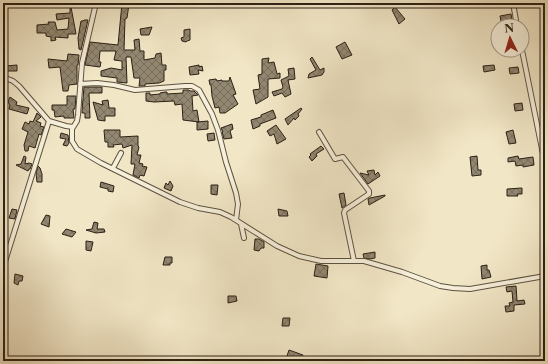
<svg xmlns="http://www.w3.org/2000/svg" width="548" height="364" viewBox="0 0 548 364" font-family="'Libre Caslon Text',serif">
<defs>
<pattern id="building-cross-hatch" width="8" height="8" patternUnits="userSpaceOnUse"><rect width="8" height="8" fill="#928771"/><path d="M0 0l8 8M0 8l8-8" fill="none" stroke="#776e5c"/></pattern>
</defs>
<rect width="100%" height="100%" fill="#f1e6c6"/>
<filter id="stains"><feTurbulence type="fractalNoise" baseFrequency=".005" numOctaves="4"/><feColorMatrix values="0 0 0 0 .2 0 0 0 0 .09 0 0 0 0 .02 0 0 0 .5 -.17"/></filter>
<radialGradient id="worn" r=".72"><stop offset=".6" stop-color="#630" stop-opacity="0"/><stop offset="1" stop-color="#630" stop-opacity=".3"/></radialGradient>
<path fill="url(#building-cross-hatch)" stroke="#2c2014" d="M122 3 129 4 127 18 125 19 124 50H135L134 40 139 39 140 51H144V60L155 58 156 54 161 53 162 65H166V70H164V81L159 83 145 84V86H139L140 78H134L131 57H126L127 83 117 82V78L101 76V71L111 68 122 70V61L114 60 116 51H100L99 62H101L100 67 85 65 90 42 118 45Z
M70 7H71L76 34H68V38L55 37 56 40 51 41V37L46 36V33H37V25L49 24 48 22H55L57 30 68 29 69 18 57 20 56 14 70 13Z
M395 7 405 19 399 24 392 10Z
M511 14 512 19 501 21 500 16Z
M84 20H88L81 50 79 49 78 38 81 21H83Z
M152 27 149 35H141L140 29Z
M190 29V40L187 41 186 42 182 41 181 38 184 37V30Z
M345 42 352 55 342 59 336 47Z
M68 54 79 55 78 65H77V84L69 85 68 91H63L60 67 49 68 48 59 67 61Z
M312 57 320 70 324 68V72L322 75 308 78 309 74 316 70 310 59Z
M269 58 268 63 274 62 277 74 280 73V78L268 79V97L256 104 253 90 260 89 258 75 262 74V59Z
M17 65V71H6V66Z
M199 65V67L202 66 203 71 198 70 199 74 190 75 189 67Z
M494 65 495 70 484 72 483 66Z
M518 67 519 73 510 74 509 68Z
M294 68 295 79 288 80 291 94 285 97 282 93 274 96 272 92 282 89 283 87 281 80 289 76 288 69Z
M230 77 236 94 233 95 238 104 225 113H220L219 107 215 108 212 96 211 85H210L209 80 216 79 217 81 222 80V81H229Z
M84 87H102V93H89L90 118H85V113H82V111Z
M183 90H189L190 91H194L198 95 192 96 193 111 197 110 199 122 183 120 182 104 175 105 174 101 154 102 146 101V93H150V95L160 94V93L165 92H167V94L183 93Z
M67 96H76L75 109H73L74 118H64V116L55 117 54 110H52V105H67Z
M10 97 17 102 16 105 29 108 27 114 9 109 10 105 8 102Z
M108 100 109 108H115V116H105V121L98 120 93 102 103 105 102 101Z
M522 103 523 110 515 111 514 104Z
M301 108 302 109 298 114 299 116 295 120 294 118 288 125 285 119Z
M273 110 276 118 260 124V126L253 129 251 120 261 117V115Z
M37 113 41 117 36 121 41 123 40 126 44 127 41 135 39 134 35 148 29 146 28 151H25L24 145 28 132 22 129 25 122 29 124 30 121 33 122Z
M208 121V129L197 130V122Z
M232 124 233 129 230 131 232 138 224 139 222 132H223L221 128Z
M276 125 286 139 277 144 274 134 270 136 267 131Z
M104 130H120V137L138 136V146L139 147 137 155H141L139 163 143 164 142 166 147 167 144 176 140 175 139 178 133 175 135 164H131L132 145 123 148 122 144 113 145 114 147H108V142H105Z
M513 130 516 143 509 144 506 132Z
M61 133 68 135 69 143 67 146 63 145 66 139 60 138Z
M214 133 215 140 208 141 207 134Z
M321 146 324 149 316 154 317 156 312 161 309 157 311 155 310 154Z
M24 156 26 157 25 164 29 163 32 164 30 169H29L28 171 16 165 21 164Z
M477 156 478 170H481V175L472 176 470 157Z
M518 156 519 159 533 157 534 165 523 167V165L516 166 515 161 508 162V158Z
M38 166 40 168 42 174V182H37L36 173Z
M374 170 375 175 378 172 380 176 368 184 360 173 369 175 367 171Z
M170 181 173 186 171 191 164 188 166 183 168 185Z
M101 182 114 186 113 192 108 191V189L100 187Z
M211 185H218L217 195 211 194Z
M522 188V194H517L518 196H507V189Z
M344 193 346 205 342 208 339 194Z
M385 195V196L369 205 368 199 370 198Z
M12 209 17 210 15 219 9 218Z
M278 209 287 211 288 216H279Z
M46 215 50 216 49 227 41 224Z
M94 222 98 223 97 229H104L105 232 96 233 86 230 92 229Z
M66 229 76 232 72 237 62 234Z
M255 239H259L264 242V248H261L259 251 254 250Z
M86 241 93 242 91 251 86 250Z
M375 252V258L370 259 364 258 363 254Z
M165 257H172V263H170V265H163Z
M316 264 328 266 327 278 314 276Z
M487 265V270H489L491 277 482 279 481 266Z
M15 274 23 276 22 281H19L18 285 14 283Z
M516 286 517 301 524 300 525 304 514 305V311L506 312 505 306H510L509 303 513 302 512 291 507 292 506 287Z
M228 296H236L237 301 228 303Z
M283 318H290L289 326H282Z
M289 350 303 355 301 361 287 356Z"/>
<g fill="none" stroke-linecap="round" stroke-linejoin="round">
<g stroke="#5d5240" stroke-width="6">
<path id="minor" d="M96 3 82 63 78 115 77 121 72 129V141L77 149 101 163 180 202 198 208 220 212 231 217 277 246 299 256 321 261H364L402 272 440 286 453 288 470 289 545 276
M513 3 517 26
M522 50 545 164
M3 77 13 81 19 86 49 121 66 126 73 127
M80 84 97 83 114 85 135 90 185 86H192L199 90 212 114 218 130 226 162 236 193 238 204 236 220
M319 132 335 159 343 157 369 191V194L345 210 344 213 354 261
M113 168 121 153
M241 224 244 238
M3 268 49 121"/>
</g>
<use href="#minor" stroke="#f6efda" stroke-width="4"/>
</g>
<rect width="548" height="364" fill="none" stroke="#f1e6c6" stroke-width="16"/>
<rect x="4" y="4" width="540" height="356" fill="none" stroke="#2c2014" stroke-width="2"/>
<rect x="8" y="8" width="532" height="348" fill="none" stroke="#2c2014"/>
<g transform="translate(510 38) rotate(355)"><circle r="19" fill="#f6efda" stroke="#a59c8b"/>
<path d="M0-3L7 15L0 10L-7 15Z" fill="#8f2418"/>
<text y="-6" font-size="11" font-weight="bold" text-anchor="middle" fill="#2c2014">N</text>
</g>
<rect width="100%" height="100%" filter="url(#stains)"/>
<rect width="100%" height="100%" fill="url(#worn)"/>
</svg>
